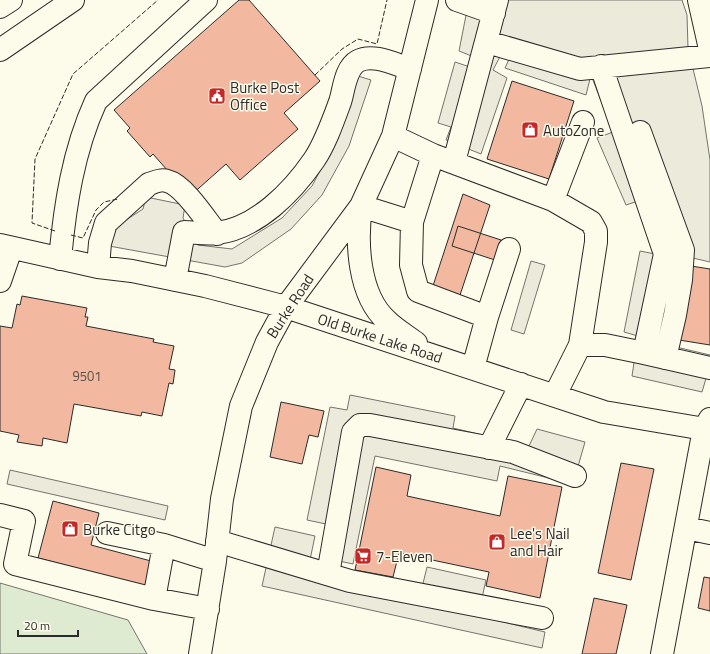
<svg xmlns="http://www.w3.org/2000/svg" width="710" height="654" viewBox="0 0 710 654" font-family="'Titillium Web',sans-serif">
<rect width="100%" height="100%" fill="#fdfbea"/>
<path fill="#deebd1" stroke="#74746e" d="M0 583 128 620 147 654H0Z"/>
<path fill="#eceadb" stroke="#74746e" d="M469 0H682L687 15 688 48 702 106 710 160V262L693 258 676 347 710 355V376L707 375 702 392 632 376 638 336 624 332 640 251 655 254 638 201 626 205 597 138 613 132 591 75 586 95 505 68 511 55 503 51 493 70 507 78 481 154 446 140 451 127 438 123 455 62 470 67 474 57 459 51Z
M358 76 371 80 349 146 322 195 291 229 242 263 225 267 109 246 112 229 143 209 146 197 185 205 183 218 198 245 232 249 282 218 312 186 337 139Z
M531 261 545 265 524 334 511 330Z
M350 395 455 416 453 428 529 446 537 429 585 442 573 484 500 466 497 481 375 456 353 564 339 561 345 528 307 520 330 407 347 410Z
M10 470 168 506 165 520 7 484Z
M275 527 315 536 306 579 418 604 427 567 486 580 478 616 545 632 542 648 262 586Z"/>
<path fill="#f2b8a0" stroke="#2b2b2b" d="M239 0H249L320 81 284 113 298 129 240 180 226 164 190 196 153 154 150 157 127 131 130 128 114 110Z
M512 81 574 101 549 179 487 159Z
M463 194 490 205 456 307 429 298Z
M458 226 501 240 495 260 452 246Z
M691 266 710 269V345L679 340Z
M22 296 87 308 85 317H88L86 326 154 339 153 342 174 346 169 369 175 370 173 384 169 383 162 416 142 412 141 416 74 404 67 443 43 438 42 446 17 442 19 435 0 431V326L12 328 17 304 20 305Z
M281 402 324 411 318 437 309 435 302 464 270 457Z
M621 463 654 469 631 580 598 573Z
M376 467 411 475 407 496 500 516 508 476 562 487 540 598 486 586 489 572 399 553 393 577 355 570Z
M53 501 99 513 91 545 151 561 145 586 38 558Z
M704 577 710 578V611L698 608Z
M594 598 627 605 616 654H582Z"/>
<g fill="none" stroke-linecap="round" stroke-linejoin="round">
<g stroke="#2b2b2b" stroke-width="24">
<path id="minor" d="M457 0 494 13
M699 0 710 49
M487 42 580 69 710 56
M601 66 665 254 644 353 710 368
M640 132 683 250 681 280 675 315 665 358
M393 136 433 155 553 200 591 222 596 231V242L580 345
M433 155 412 222 411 265 418 291 487 317
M454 162 497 0
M553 200 583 122
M361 206 412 222
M361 207C356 242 358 295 387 321 395 329 407 336 416 343
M0 245 98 267 132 271 205 286 286 307 604 412 710 430
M60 259C65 206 73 151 96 101L206 0
M98 267 100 243 106 223 149 184C155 182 161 179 167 181 184 185 206 220 217 234
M175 280 184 232C194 232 206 235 217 233 257 228 292 192 314 160 325 144 333 121 340 102 344 90 345 68 358 61 373 53 394 64 410 69
M0 281 11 249
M473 368 487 317 509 249
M555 395 580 345H605L644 353
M489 448 521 384
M0 515 24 521 15 564 154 599 208 609
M686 528 710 533
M107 533 164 545 215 561
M217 541 350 581 542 618
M328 574 353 432 360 425H370L513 452 575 476
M154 599 164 545
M200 654 215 561 222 499 241 406 267 342 286 307 361 206 393 136 427 0
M662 654 704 429 710 419"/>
</g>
<g stroke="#2b2b2b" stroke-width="24">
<path id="major" d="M0 7 11 0
M0 50 73 0"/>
</g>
<use href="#minor" stroke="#fdfbea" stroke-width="22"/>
<use href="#major" stroke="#fdfbea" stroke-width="22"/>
<path stroke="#2b2b2b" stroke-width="1" stroke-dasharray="5 2" stroke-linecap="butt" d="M315 75 342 49 358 39 377 44 387 0
M55 231 32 223 35 159 73 74 158 0
M71 235 83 238 96 210 104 202 118 199"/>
</g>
<defs>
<g id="civic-square" transform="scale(0.9)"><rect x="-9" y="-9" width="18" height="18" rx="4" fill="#c62828" stroke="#fdfbea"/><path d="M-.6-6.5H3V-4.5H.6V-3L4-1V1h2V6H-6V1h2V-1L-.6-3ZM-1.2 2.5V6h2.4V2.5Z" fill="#fff"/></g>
<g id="shop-square" transform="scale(0.9)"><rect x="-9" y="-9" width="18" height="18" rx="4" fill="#c62828" stroke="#fdfbea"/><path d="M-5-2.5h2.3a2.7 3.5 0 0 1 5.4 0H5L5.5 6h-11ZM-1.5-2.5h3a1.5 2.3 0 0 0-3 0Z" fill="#fff"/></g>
<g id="supermarket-square" transform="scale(0.9)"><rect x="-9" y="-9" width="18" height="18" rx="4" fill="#c62828" stroke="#fdfbea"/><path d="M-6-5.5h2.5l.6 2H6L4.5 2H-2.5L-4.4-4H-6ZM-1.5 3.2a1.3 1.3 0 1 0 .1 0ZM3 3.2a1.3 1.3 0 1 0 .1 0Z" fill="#fff"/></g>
</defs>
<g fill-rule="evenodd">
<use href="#civic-square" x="217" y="96"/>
<use href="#shop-square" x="530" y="130"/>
<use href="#shop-square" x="70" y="529"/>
<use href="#shop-square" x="497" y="542"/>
<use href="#supermarket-square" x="363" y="556"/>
</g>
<g text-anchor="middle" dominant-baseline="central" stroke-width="3" stroke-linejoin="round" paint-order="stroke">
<g font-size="13" fill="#5d4e48">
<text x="87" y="376">9501</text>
</g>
<g font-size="15" fill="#2b2b2b" stroke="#fdfbea" text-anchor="start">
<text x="230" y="87">Burke Post<tspan x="230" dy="17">Office</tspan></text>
<text x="543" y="130">AutoZone</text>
<text x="83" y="529">Burke Citgo</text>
<text x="510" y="533">Lee's Nail<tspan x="510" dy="17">and Hair</tspan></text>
<text x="376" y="556">7-Eleven</text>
</g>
<g font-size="15" fill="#2b2b2b" stroke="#fdfbea">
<text transform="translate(290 306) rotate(-57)">Burke Road</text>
<text transform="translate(380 338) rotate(18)">Old Burke Lake Road</text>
</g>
</g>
<path d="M18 630v6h60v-6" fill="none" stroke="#2b2b2b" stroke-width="2"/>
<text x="24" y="630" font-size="12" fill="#2b2b2b" stroke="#fdfbea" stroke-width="3" paint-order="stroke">20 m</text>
</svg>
